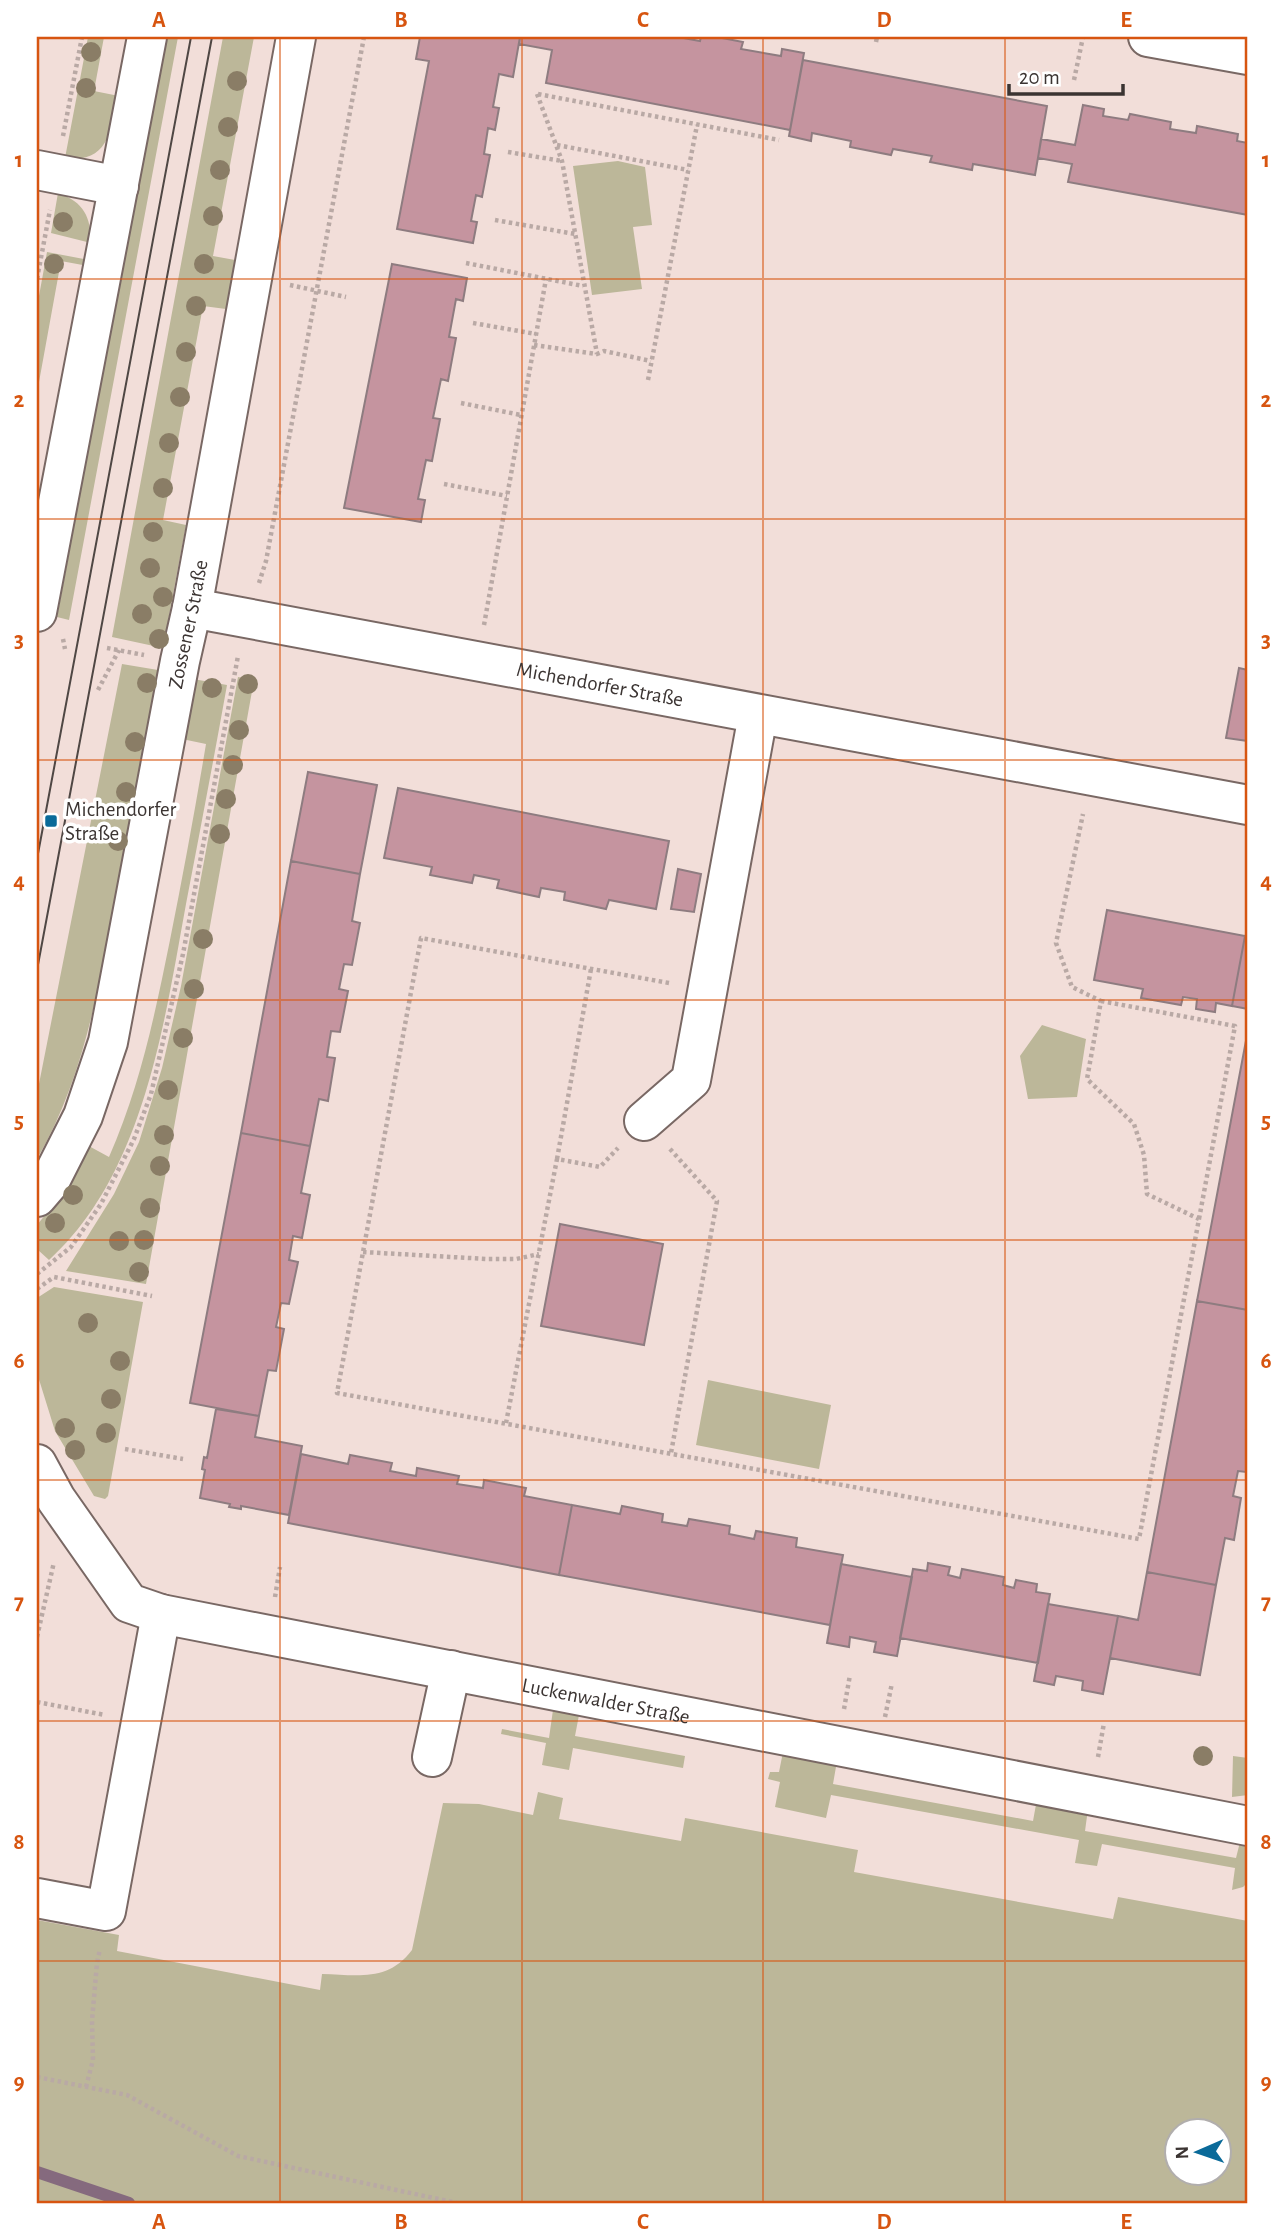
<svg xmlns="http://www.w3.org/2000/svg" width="1285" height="2240" viewBox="0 0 1285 2240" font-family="'Alegreya Sans',sans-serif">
<rect width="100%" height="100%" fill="#f2ded9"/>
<path fill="#bcb799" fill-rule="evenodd" d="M88 37H104L94 91 119 96C111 129 109 164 65 158Z
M166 37H178L69 620 57 617Z
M223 37H254L213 256 235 260 226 309 203 306 163 520 186 525 163 648 112 637Z
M618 161 645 167 652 225 633 227 642 289 592 295 573 166Z
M58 193C84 202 91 217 91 243L51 233Z
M47 252 89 260 88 266 61 261 37 393V307Z
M122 664 158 670C144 745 130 820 116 895 99 987 84 1078 37 1159V1094Z
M238 677 254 680 146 1284 66 1271 114 1194 139 1142 162 1068 181 986Z
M193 679 227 685C214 758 200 831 186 904 164 1024 144 1174 49 1260L37 1249V1225L50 1209 87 1145 109 1157C140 1087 155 1014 170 940 183 875 195 810 206 744L182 739Z
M1042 1025 1086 1039 1077 1097 1028 1099 1020 1056Z
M54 1287 143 1302 108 1496 105 1499 94 1496 55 1431 37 1373V1298Z
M708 1380 831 1405 819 1469 696 1445Z
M553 1710 579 1715 575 1736 685 1756 683 1768 573 1748 569 1770 542 1765 546 1743 501 1734 502 1729 549 1738Z
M783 1752 837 1761 833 1784 1033 1821 1037 1799 1088 1809 1085 1831 1236 1858 1241 1838 1248 1845V1882L1243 1887 1232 1890 1235 1868 1102 1844 1097 1866 1075 1863 1079 1840 831 1795 826 1818 775 1807 780 1782 768 1779 770 1772H779Z
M1233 1756 1248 1758V1795L1232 1797Z
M538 1792 563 1798 559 1819 681 1841 685 1818 858 1850 854 1872 1113 1919 1118 1897 1248 1921V2203H37V1920L119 1935 117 1951 320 1990 322 1974C358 1975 388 1982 412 1950L443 1803 479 1804 533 1815ZM1176 2132H1218V2174H1176Z"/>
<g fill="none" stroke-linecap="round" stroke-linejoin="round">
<path stroke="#856a7e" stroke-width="12" d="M37 2172 129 2203"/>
</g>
<path fill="#c5949f" stroke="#8e7c80" stroke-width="2" d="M420 37H520L513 77 499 74 493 107 499 108 495 130 488 128 484 154 490 155 482 197 476 195 471 221 477 222 473 243 397 229 429 61 416 59Z
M520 37H678L700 41 701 37H717L743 42 741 49 781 56 782 49 804 53 790 130 546 83 552 50 519 44Z
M803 60 1047 106 1035 175 973 164 972 170 930 162 932 156 893 149 891 155 850 147 851 141 812 133 811 141 789 136Z
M1083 105 1104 109 1103 116 1128 120 1130 114 1171 122 1170 129 1196 133 1197 126 1238 134 1237 141 1248 143V215L1068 182 1072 164 1038 158 1041 139 1075 145Z
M392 264 467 278 463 301 456 299 449 337 456 338 448 381 441 379 433 418 440 419 432 461 426 460 418 499 425 500 421 522 344 508Z
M1239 668 1248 670V741L1226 738Z
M308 772 377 785 360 874 291 861Z
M398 788 669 841 656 909 609 900 606 909 564 900 565 892 541 888 539 897 497 888 499 880 474 875 472 883 430 875 432 867 384 858Z
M291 861 360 874 352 921 360 923 352 965 344 964 339 989 348 991 340 1032 331 1031 327 1057 335 1058 328 1101 319 1099 310 1146 241 1133Z
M678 869 701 874 694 912 671 909Z
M1107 910 1245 936 1232 1006 1216 1003 1215 1012 1196 1009 1197 999 1183 997 1181 1005 1141 998 1143 989 1094 980Z
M1245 936 1248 937V1009L1232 1006Z
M1248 1030V1310L1197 1301Z
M241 1133 310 1146 301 1193 310 1195 302 1238 293 1236 289 1260 298 1262 289 1304 281 1303 276 1327 284 1329 276 1371 268 1370 259 1416 190 1403Z
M560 1224 663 1244 644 1345 541 1326Z
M1197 1301 1248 1310V1414L1246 1429H1248V1461L1246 1472 1238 1471 1233 1496 1241 1498 1234 1540 1225 1538 1216 1585 1147 1572Z
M216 1409 259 1416 255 1437 302 1446 289 1515 241 1506V1509L229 1507 230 1504 200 1498 205 1470 202 1469 204 1457 207 1458Z
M301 1454 348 1464 350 1455 392 1463 390 1471 416 1476 417 1468 459 1476 457 1484 483 1488 484 1480 526 1488 524 1496 572 1505 559 1575 288 1523Z
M572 1505 620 1514 622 1506 663 1514 662 1522 687 1526 689 1519 730 1526 729 1534 754 1539 756 1531 797 1538 796 1547 843 1555 830 1625 559 1575Z
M928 1563 950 1567 948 1575 960 1578 962 1569 1004 1577 1003 1585 1014 1588 1016 1580 1037 1584 1036 1592 1050 1594 1038 1663 900 1638 913 1569 927 1571Z
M841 1564 912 1577 897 1656 874 1652 876 1642 850 1637 849 1647 827 1643Z
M1147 1572 1216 1585 1200 1675 1110 1658 1118 1616 1138 1620Z
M1048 1604 1118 1616 1103 1694 1082 1690 1083 1681 1056 1676 1054 1685 1034 1681Z"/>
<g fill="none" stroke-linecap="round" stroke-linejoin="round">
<g stroke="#796864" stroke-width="42">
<g id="minor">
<path d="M1148 37 1248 55"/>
<path d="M37 170 119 186"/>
<path id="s1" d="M192 608 1248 805"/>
<path d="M37 612 147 37"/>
<path d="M644 1121 691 1080 758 715"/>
<path id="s2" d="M37 1197 49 1183 83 1116 108 1042 180 661 192 608 296 37"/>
<path id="s3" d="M37 1464 56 1499 129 1603 161 1614 1248 1826"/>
<path d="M432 1757 451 1670"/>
<path d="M37 1898 106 1911 161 1614"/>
</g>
</g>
<path stroke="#b9a9a5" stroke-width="4.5" stroke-dasharray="3.5 3.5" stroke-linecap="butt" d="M876 42 877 37
M1074 80 1083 37
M537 94 562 161 597 354
M538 94 779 140
M63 136 82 37
M557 145 688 170
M508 152 562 161
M495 220 575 234
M466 263 583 286
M37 279 50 210
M290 285 346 297
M473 323 536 334
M534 345 597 354 604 351 651 361
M648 380 697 125
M461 403 521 415
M444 484 507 496
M259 583 266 561 364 37
M484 625 546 279
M63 639 65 649
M107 648 144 655
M98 690 119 650
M669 983 421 938 337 1393 1139 1539 1199 1219 1147 1194 1144 1155 1134 1124 1087 1079 1101 1001 1072 987 1056 943 1083 814
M1101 1001 1235 1026 1199 1219
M670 1149 717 1201 671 1453
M557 1159 591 969
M363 1252 487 1259H516L539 1254
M37 1274 71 1247 101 1204 134 1139 151 1094 183 954 238 656
M37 1289 54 1277 152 1296
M506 1423 557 1159 600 1167 618 1148
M125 1449 183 1459
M275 1597 280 1567
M37 1637 54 1562
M37 1702 105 1715
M844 1709 850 1675
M885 1717 892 1683
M1098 1757 1104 1723
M37 2077 127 2095 238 2156 457 2203
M86 2087 93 2060 92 2021 97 1963 100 1949"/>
<use href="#minor" stroke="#fff" stroke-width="38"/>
<path stroke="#4f4744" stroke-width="2" d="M37 859 191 37
M37 970 212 37"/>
</g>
<g fill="#8a7d66">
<circle cx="91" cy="52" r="10"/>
<circle cx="237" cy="81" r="10"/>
<circle cx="86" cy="88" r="10"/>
<circle cx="228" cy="127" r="10"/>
<circle cx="220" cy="170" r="10"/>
<circle cx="213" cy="216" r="10"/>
<circle cx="63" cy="222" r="10"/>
<circle cx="54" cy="264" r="10"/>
<circle cx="204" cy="264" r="10"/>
<circle cx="196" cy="306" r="10"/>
<circle cx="186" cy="352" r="10"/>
<circle cx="180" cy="397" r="10"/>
<circle cx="169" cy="443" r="10"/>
<circle cx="163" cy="488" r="10"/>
<circle cx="153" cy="532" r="10"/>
<circle cx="150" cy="568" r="10"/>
<circle cx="163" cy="597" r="10"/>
<circle cx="142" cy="614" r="10"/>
<circle cx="159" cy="639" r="10"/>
<circle cx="147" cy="683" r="10"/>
<circle cx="248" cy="684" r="10"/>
<circle cx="212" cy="688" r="10"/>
<circle cx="239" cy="730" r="10"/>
<circle cx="135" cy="742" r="10"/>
<circle cx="233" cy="765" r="10"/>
<circle cx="126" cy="792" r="10"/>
<circle cx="226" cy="799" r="10"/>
<circle cx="220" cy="834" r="10"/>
<circle cx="118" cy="841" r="10"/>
<circle cx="203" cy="939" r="10"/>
<circle cx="194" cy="989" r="10"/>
<circle cx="183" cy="1038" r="10"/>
<circle cx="168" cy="1090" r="10"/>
<circle cx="164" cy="1135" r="10"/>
<circle cx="160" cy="1166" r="10"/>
<circle cx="73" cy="1195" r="10"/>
<circle cx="150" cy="1208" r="10"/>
<circle cx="55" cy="1223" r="10"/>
<circle cx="144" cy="1240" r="10"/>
<circle cx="119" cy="1241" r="10"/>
<circle cx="139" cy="1272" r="10"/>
<circle cx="88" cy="1323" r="10"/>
<circle cx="120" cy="1361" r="10"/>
<circle cx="111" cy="1399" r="10"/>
<circle cx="65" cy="1428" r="10"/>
<circle cx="106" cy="1433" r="10"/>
<circle cx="75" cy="1450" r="10"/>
<circle cx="1203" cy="1756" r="10"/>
</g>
<path fill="none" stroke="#d75510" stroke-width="2" stroke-opacity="0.55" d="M280 37V2203M522 37V2203M763 37V2203M1005 37V2203M37 279H1248M37 519H1248M37 760H1248M37 1000H1248M37 1240H1248M37 1480H1248M37 1721H1248M37 1961H1248"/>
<rect fill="#0a6a99" stroke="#fff" stroke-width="2.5" x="44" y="814" width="14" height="14" rx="3.5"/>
<g text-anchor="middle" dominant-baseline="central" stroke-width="7" stroke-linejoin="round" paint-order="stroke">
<g font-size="21" fill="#3b3432" stroke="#fff">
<text stroke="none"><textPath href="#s2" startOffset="597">Zossener Straße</textPath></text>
<text stroke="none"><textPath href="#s1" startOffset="415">Michendorfer Straße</textPath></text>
<text stroke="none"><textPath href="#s3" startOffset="654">Luckenwalder Straße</textPath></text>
</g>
<g font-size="21" fill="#3b3432" stroke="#fff" text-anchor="start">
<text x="65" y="809">Michendorfer<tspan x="65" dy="24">Straße</tspan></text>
</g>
</g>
<rect width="1285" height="2240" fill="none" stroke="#ffffff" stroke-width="77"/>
<g transform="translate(1198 2152) rotate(268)"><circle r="33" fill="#ffffff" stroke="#b1aead" stroke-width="2"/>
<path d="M0-5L12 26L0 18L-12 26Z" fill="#0a6a99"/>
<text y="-10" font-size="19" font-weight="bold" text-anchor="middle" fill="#3b3432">N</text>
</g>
<path d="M1009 84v10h114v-10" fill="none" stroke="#3b3432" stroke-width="3.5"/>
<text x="1019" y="84" font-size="21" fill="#3b3432" stroke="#ffffff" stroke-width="5" paint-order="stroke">20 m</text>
<rect x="38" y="38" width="1208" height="2164" fill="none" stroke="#d75510" stroke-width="2.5"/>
<g font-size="23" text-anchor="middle" font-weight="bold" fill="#d75510">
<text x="159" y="27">A</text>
<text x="401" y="27">B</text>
<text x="643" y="27">C</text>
<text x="884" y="27">D</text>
<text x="1126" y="27">E</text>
<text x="19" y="167">1</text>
<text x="1266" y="167">1</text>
<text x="19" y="407">2</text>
<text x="1266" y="407">2</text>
<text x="19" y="647">3</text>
<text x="1266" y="647">3</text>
<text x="19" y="888">4</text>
<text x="1266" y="888">4</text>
<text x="19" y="1128">5</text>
<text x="1266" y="1128">5</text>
<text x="19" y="1368">6</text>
<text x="1266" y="1368">6</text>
<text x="19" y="1609">7</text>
<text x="1266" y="1609">7</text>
<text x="19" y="1849">8</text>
<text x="1266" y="1849">8</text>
<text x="19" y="2089">9</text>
<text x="1266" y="2089">9</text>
<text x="159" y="2229">A</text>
<text x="401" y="2229">B</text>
<text x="643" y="2229">C</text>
<text x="884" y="2229">D</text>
<text x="1126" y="2229">E</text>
</g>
</svg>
